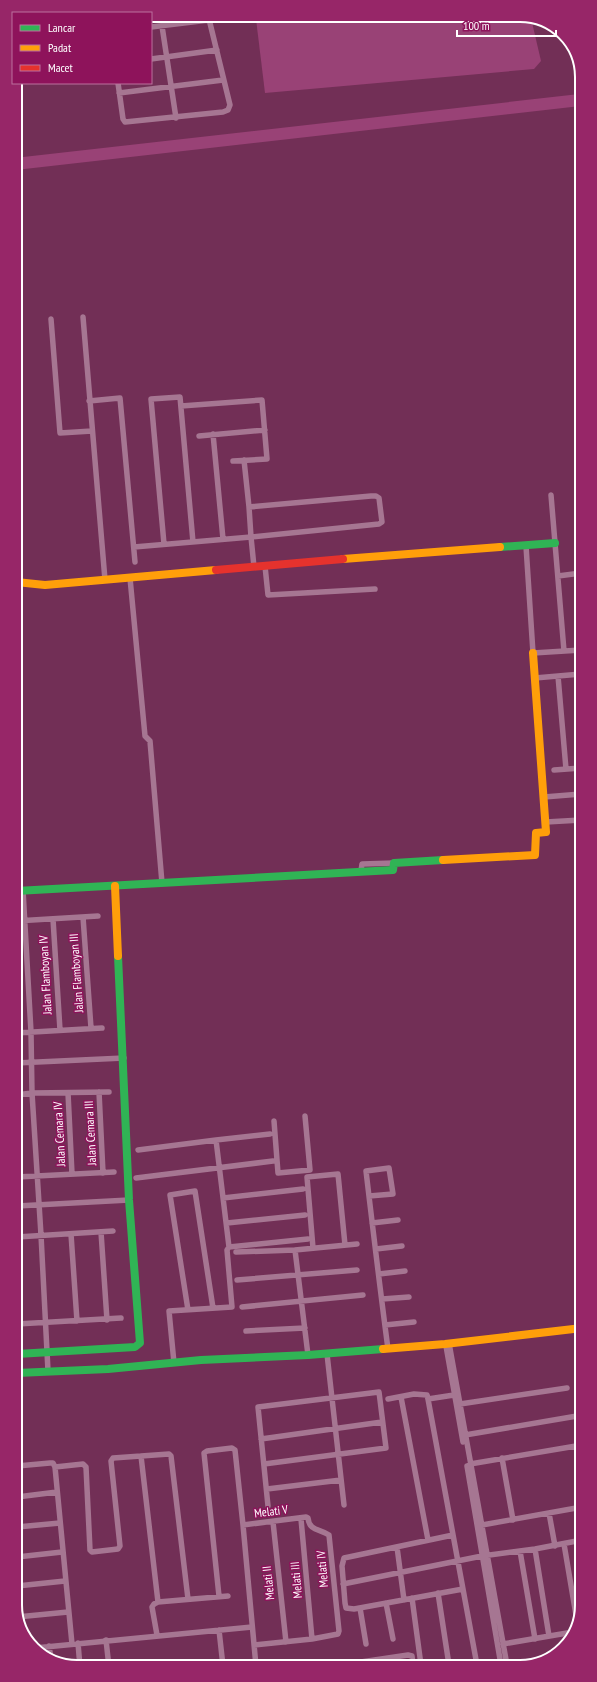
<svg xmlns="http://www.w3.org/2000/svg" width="597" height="1682" viewBox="0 0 597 1682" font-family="'PT Sans Narrow',sans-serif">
<rect width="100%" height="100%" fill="#722f56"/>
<path fill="#994276" d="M268 15H524L531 18 541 61 534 69 265 93 256 19Z"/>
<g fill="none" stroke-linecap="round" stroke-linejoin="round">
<path stroke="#994276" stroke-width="12" d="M15 164 580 100"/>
<path stroke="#a67692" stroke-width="5.5" d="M175 15 177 24
M162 26 176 118
M151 27 209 20
M151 59 217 50
M118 83 123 119 125 122 223 112 228 110 230 105 208 15
M119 93 223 80
M83 317 105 580
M51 319 60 433 92 431
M89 401 120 398 135 562
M181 406 262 400 267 459 233 461
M213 434 223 539
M199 436 265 430
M244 460 249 507
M551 495 564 651
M164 544 151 399 180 397 193 542
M526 546 533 653 581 650
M134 547 251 537 249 507 371 496H376L379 498 382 522 379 524 251 537 254 567
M265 566 268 595 375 589
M558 576 581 573
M130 578 145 736 150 741 162 883
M558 676 566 769
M535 678 581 674
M554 770 581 768
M544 797 581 794
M546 822 581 820
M361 871 362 864 394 863
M23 890 31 1032 32 1093 41 1235 48 1371
M83 917 91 1028
M53 919 60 1030
M16 921 98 916
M16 1033 102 1028
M16 1063 124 1058
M99 1092 103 1173
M68 1093 72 1174
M16 1095 32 1093 109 1092
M274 1121 278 1173 310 1170 305 1116
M216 1140 270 1134
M138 1150 216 1140 229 1247 227 1250 232 1307 169 1311 174 1363
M17 1177 114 1172
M136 1178 273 1161
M369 1196 393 1194 389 1168 366 1171C373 1230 380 1289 388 1349
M223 1198 303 1189
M17 1206 129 1200
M227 1223 305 1215
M372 1223 398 1220
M101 1232 107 1320
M71 1234 77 1321
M17 1237 113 1231
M229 1247 308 1239
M313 1248 307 1177 338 1174 345 1245
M376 1249 402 1246
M295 1250 357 1244
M236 1252 295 1250 308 1355
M379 1274 405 1271
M237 1280 357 1270
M382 1299 409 1297
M242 1307 363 1295
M188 1310 170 1195 195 1191 213 1308
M17 1324 121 1318
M385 1325 414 1322
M246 1331 305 1328
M449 1343 507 1665
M446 1346 463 1442
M327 1354 344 1505
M401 1397 428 1540
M388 1399 414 1394 427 1395 428 1399 477 1665
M428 1399 454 1395
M460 1404 567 1388
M465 1435 577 1416
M261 1439 382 1422
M577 1446 582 1474
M502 1458 513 1520
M264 1464 386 1448 379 1392 258 1407 268 1506
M470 1464 582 1445
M17 1466 50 1463H53L55 1467 72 1644
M467 1466 501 1665
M55 1467 83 1464 86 1467 90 1550 92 1552 118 1549 120 1546 111 1461 113 1458 141 1456
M267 1489 341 1480
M17 1497 57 1492
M549 1513 555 1546
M301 1519 312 1639
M273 1522 286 1642
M243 1525 306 1517 308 1518C309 1531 320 1529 329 1535L339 1631 338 1634 312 1639 254 1645
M482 1525 582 1507
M17 1527 60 1523
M453 1535 344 1558 342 1566 345 1603 346 1608 354 1609 463 1589
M564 1544 577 1621
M397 1547 404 1600
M535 1549 549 1636
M520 1551 535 1639
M17 1557 62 1552
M343 1584 482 1556 535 1549 582 1540
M17 1586 65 1581
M438 1593 449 1665
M219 1596 204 1453 207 1451 232 1448 235 1450 243 1525 256 1666
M412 1598 421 1665
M158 1602 141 1456 169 1454 171 1456 188 1599
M386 1603 393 1639
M360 1608 366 1644
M17 1617 68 1612
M219 1630 223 1666
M157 1635 152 1607 154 1604 158 1602 228 1596
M106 1640 109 1667
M78 1643 80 1667
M503 1644 573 1632
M49 1646 51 1658
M35 1648 252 1627
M334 1666 408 1655 412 1656 413 1665"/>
<path stroke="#30b455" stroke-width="8" d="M500 547 555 543
M16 891 393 870 394 863 443 860
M17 1354 135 1347 140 1343 129 1200 118 956
M17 1373 108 1369 201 1360 308 1355 383 1349"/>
<path stroke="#ff9f0a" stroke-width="8" d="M343 559 500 547
M16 582 45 585 216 570
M443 860 535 855 536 833 546 832 533 653
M115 886 118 956
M383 1349 445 1344 582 1328"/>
<path stroke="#e5322d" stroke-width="8" d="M216 570 343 559"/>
</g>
<g text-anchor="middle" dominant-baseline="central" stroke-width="3" stroke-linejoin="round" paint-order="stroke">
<g font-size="12" fill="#fff" stroke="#8e135b">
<text transform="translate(76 973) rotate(-94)">Jalan Flamboyan III</text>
<text transform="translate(45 975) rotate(-93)">Jalan Flamboyan IV</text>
<text transform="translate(90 1133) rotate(-93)">Jalan Cemara III</text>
<text transform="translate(59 1134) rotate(-93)">Jalan Cemara IV</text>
<text transform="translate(271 1511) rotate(-7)">Melati V</text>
<text transform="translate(322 1569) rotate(-95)">Melati IV</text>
<text transform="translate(296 1580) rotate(-95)">Melati III</text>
<text transform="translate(268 1583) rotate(-96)">Melati II</text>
</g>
</g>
<path d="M0 0H597V1682H0ZM77 22H520A55 55 0 0 1 575 77V1605A55 55 0 0 1 520 1660H77A55 55 0 0 1 22 1605V77A55 55 0 0 1 77 22Z" fill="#972668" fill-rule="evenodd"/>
<path fill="none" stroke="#fff" stroke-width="2" d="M77 22H520A55 55 0 0 1 575 77V1605A55 55 0 0 1 520 1660H77A55 55 0 0 1 22 1605V77A55 55 0 0 1 77 22Z"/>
<rect x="12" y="12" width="140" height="72" fill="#8e135b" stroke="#bb719d"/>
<rect x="20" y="25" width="20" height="6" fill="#30b455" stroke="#bb719d"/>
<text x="48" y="32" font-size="12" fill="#ffffff">Lancar</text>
<rect x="20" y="45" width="20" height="6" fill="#ff9f0a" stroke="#bb719d"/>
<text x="48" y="52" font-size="12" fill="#ffffff">Padat</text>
<rect x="20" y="65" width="20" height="6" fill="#e5322d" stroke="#bb719d"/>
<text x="48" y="72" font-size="12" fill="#ffffff">Macet</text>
<path d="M457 30v6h99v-6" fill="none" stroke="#ffffff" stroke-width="2"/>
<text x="463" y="30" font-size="12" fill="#ffffff" stroke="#8e135b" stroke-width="3" paint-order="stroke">100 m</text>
</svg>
